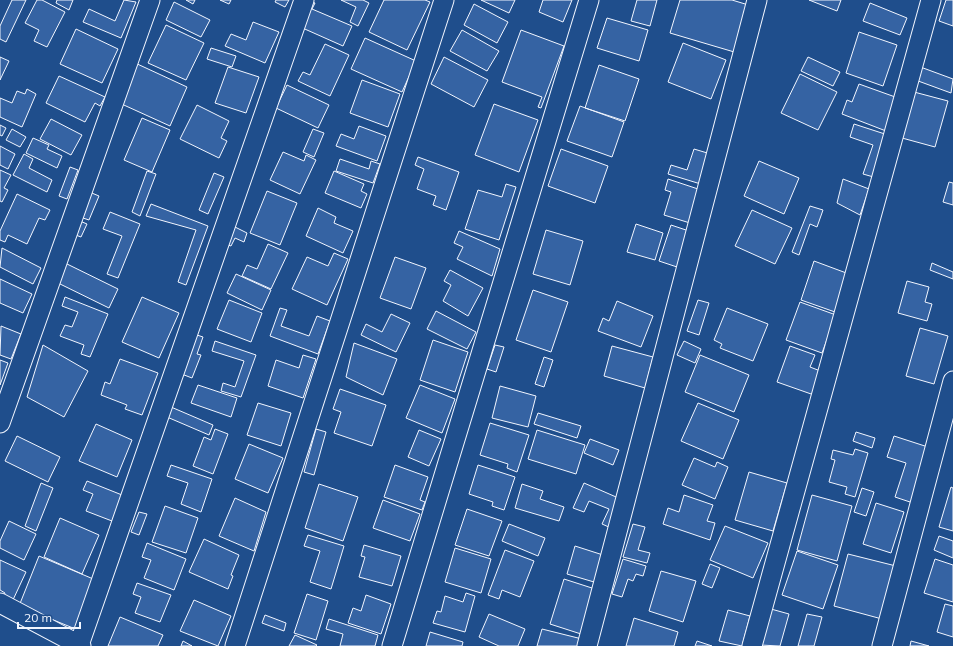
<svg xmlns="http://www.w3.org/2000/svg" width="953" height="646" viewBox="0 0 953 646" font-family="Mulish,sans-serif">
<rect width="100%" height="100%" fill="#1f4e8c"/>
<path fill="#3563a3" stroke="#f2f6ff" d="M12 0H26L6 42 0 39V26Z
M37 0H42L65 12 47 47 34 41 39 30 25 23Z
M57 0H73L69 10 56 3Z
M124 0 136 2 121 38 83 22 89 9 115 21Z
M186 0H195L193 4Z
M220 0H231L229 4Z
M276 0H289L285 7 275 2Z
M341 0H363L369 3 358 26 350 22 356 7Z
M384 0H425L430 2 407 50 369 32Z
M481 0H515L509 13Z
M543 0H572L563 22 539 12Z
M637 0H657L650 26 631 21Z
M680 0H732L755 7 741 54 670 33Z
M809 0H841L837 11Z
M946 0H953V26L939 21Z
M309 1 315 3 312 9 352 26 343 46 298 26Z
M174 2 210 20 201 37 166 20Z
M870 3 907 18 900 35 863 21Z
M474 4 508 22 497 43 464 25Z
M607 18 648 30 639 61 597 48Z
M253 22 279 32 265 63 225 46 231 34 246 40Z
M166 25 204 43 186 80 148 63Z
M76 29 118 49 102 83 60 64Z
M462 30 499 51 487 71 450 51Z
M521 30 564 46 541 108 538 107 542 97 502 82Z
M859 32 897 45 883 86 846 73Z
M365 38 416 61 402 92 351 69Z
M683 43 726 60 711 99 668 82Z
M325 44 349 55 330 96 298 81 303 72 310 75Z
M211 48 236 56 232 67 207 59Z
M0 57 9 61 0 80Z
M444 57 488 80 474 107 431 84Z
M808 57 840 72 833 86 801 71Z
M133 62 187 87 170 126 115 101Z
M599 65 639 79 625 121 585 108Z
M915 65 953 79 951 93 910 78Z
M228 67 259 77 246 113 215 103Z
M800 74 837 92 818 130 781 113Z
M59 76 105 97 100 106 95 103 85 122 46 103Z
M362 80 400 94 388 127 350 113Z
M859 84 898 98 886 131 842 114 847 100 852 102Z
M287 85 329 105 318 128 276 108Z
M27 89 36 94 22 127 0 117V98L12 103 17 91 25 94Z
M914 92 948 101 935 147 902 138Z
M494 104 538 120 519 172 475 155Z
M197 105 229 121 221 138 227 141 219 158 180 139Z
M580 106 624 122 612 157 567 141Z
M142 118 170 130 152 172 124 160Z
M51 119 82 135 71 155 40 139Z
M854 124 891 136 877 178 863 174 873 145 850 137Z
M0 125 6 128 2 136 0 135Z
M359 126 386 136 377 161 336 146 341 134 354 139Z
M12 129 26 137 20 147 6 140Z
M313 129 324 133 314 157 303 152Z
M33 138 49 145 47 149 62 156 57 168 26 153Z
M0 146 15 154 8 169 0 165Z
M561 149 608 166 595 203 548 186Z
M694 149 714 155 704 185 668 174 671 165 687 170Z
M283 152 304 161 306 155 316 160 300 194 270 180Z
M24 154 33 159 29 168 52 180 47 192 13 175Z
M418 157 459 172 446 210 433 205 436 196 417 189 424 169 415 165Z
M340 159 369 169 371 161 380 164 373 183 336 171Z
M759 161 799 178 784 214 744 196Z
M70 167 78 170 67 199 59 196Z
M0 170 11 175 4 188 8 190 2 202 0 201Z
M147 171 156 174 140 216 132 212Z
M334 171 364 184 361 191 367 194 361 208 325 193Z
M214 173 224 177 208 214 199 210Z
M668 179 701 190 690 223 664 215 671 192 665 190Z
M843 179 869 189 860 215 837 203Z
M949 182 953 183V205L943 202Z
M506 184 516 187 499 240 465 229 478 190 502 197Z
M87 191 99 196 89 220 77 216Z
M267 191 297 203 280 245 250 233Z
M17 194 50 210 45 220 39 218 27 244 8 235 5 242 0 240V231Z
M151 204 208 226 186 285 178 282 196 230 146 216Z
M810 206 823 210 817 227 810 224 799 255 792 252Z
M318 208 336 217 334 223 353 231 343 253 306 236Z
M752 210 792 228 775 264 735 246Z
M110 212 140 224 118 278 107 274 122 236 103 229Z
M80 221 87 224 81 237 73 234Z
M636 224 663 233 655 260 627 252Z
M671 225 695 233 683 269 659 261Z
M233 226 247 233 244 242 235 238 231 246 225 244Z
M546 230 583 241 570 285 533 274Z
M459 231 500 249 492 276 457 259 463 247 454 243Z
M268 244 288 253 271 289 242 276 247 265 257 269Z
M2 248 41 268 33 284 0 267Z
M334 253 348 259 327 305 292 289 307 257 328 266Z
M395 257 426 268 411 309 380 298Z
M814 261 849 274 835 312 801 300Z
M65 263 118 289 109 308 56 282Z
M932 263 953 272V279L930 270Z
M450 270 483 288 468 316 443 301 451 285 444 281Z
M236 274 271 290 262 310 227 293Z
M0 279 32 294 23 313 0 303Z
M907 281 929 287 925 302 932 304 927 321 898 313Z
M533 290 568 302 551 352 516 340Z
M65 297 108 314 90 357 81 354 84 345 60 336 65 325 72 327 78 312 62 306Z
M142 297 179 313 159 358 122 342Z
M229 300 262 313 251 342 217 329Z
M698 300 709 303 699 335 687 331Z
M617 301 653 316 641 347 598 331 603 318 609 321Z
M800 302 836 315 822 353 786 340Z
M280 308 287 310 281 326 309 336 317 316 330 321 318 354 270 336Z
M727 308 768 324 753 361 720 348 722 344 714 340Z
M436 311 476 332 467 349 427 329Z
M391 314 410 323 396 352 361 335 366 324 382 332Z
M1 326 21 334 11 359 0 355Z
M920 328 948 336 934 384 906 376Z
M194 334 203 337 197 354 201 355 192 378 179 373Z
M433 340 468 352 455 392 420 380Z
M215 341 256 355 241 397 221 391 223 383 235 387 244 361 212 351Z
M684 341 701 349 695 363 677 355Z
M354 343 397 359 383 395 346 377Z
M43 345 88 371 64 417 27 397Z
M495 345 504 347 496 372 487 369Z
M612 346 653 357 645 388 604 376Z
M790 346 815 355 810 367 823 372 814 395 777 382Z
M303 355 316 359 303 398 268 386 276 360 299 368Z
M700 355 749 375 734 412 685 392Z
M544 357 553 360 544 387 535 384Z
M120 359 158 373 142 415 125 409 127 405 101 395 105 382 110 384Z
M0 360 8 363 0 385Z
M198 385 237 398 231 417 191 403Z
M420 385 455 399 442 433 406 418Z
M500 386 536 396 528 427 492 418Z
M340 389 386 405 372 446 334 433 341 412 333 409Z
M258 403 291 413 281 446 247 435Z
M698 403 739 420 723 459 681 441Z
M171 407 213 425 209 435 167 417Z
M538 413 581 426 577 438 534 424Z
M490 423 529 435 517 472 507 468 508 464 480 455Z
M96 424 132 440 117 477 79 461Z
M215 429 228 434 213 474 193 466 204 437 211 440Z
M316 429 326 432 314 475 304 472Z
M419 430 441 439 429 466 408 457Z
M537 430 585 445 576 474 528 459Z
M856 432 875 438 872 448 853 441Z
M17 436 60 457 48 482 5 461Z
M894 436 931 448 913 503 895 497 906 463 887 457Z
M590 439 619 450 613 465 584 453Z
M249 444 283 458 268 493 235 479Z
M855 449 868 453 855 497 845 494 847 487 829 482 835 460 831 459 833 450 853 455Z
M694 458 715 467 717 462 728 467 715 499 682 485Z
M171 465 212 479 201 512 181 504 188 483 167 476Z
M395 465 428 477 420 500 425 502 422 510 384 497Z
M478 465 515 477 504 510 492 506 493 502 469 494Z
M749 472 787 483 773 531 735 520Z
M87 481 122 495 112 521 86 511 93 494 83 490Z
M41 483 53 488 36 531 25 526Z
M584 483 623 500 611 528 602 524 609 509 589 501 584 512 573 508Z
M319 484 358 497 343 541 305 528Z
M522 484 543 491 540 499 564 507 559 521 515 508Z
M951 487 953 488V531L939 527Z
M862 488 874 492 866 516 854 512Z
M684 495 713 505 707 521 715 523 710 540 663 524 668 508 679 512Z
M812 495 852 506 837 561 797 550Z
M235 498 266 512 254 551 219 536Z
M383 500 420 514 410 541 373 528Z
M876 503 904 512 891 553 863 544Z
M165 506 198 518 186 553 152 542Z
M467 509 502 521 489 556 455 545Z
M139 512 147 514 139 535 131 532Z
M60 518 99 535 82 574 44 557Z
M9 521 36 534 24 560 0 548V541Z
M509 524 545 538 538 556 502 541Z
M633 524 645 527 638 550 650 553 647 563 623 557Z
M725 526 768 543 753 578 710 560Z
M308 535 344 546 331 589 310 582 320 551 304 546Z
M939 536 953 541V558L934 550Z
M204 539 239 555 231 575 233 576 228 589 189 572Z
M147 543 186 559 174 590 144 578 151 560 142 557Z
M364 545 401 556 392 586 359 577 365 557 361 556Z
M575 546 603 555 594 582 567 574Z
M455 548 491 559 481 593 445 582Z
M505 550 534 561 520 597 502 590 499 599 488 595Z
M797 551 838 565 823 609 782 595Z
M848 554 896 566 882 619 834 606Z
M39 556 98 581 78 630 19 606Z
M623 559 646 566 643 576 636 574 633 581 628 579 622 597 612 594Z
M935 559 953 565V602L924 593Z
M0 560 26 572 12 602 3 598 5 593 0 590Z
M710 564 720 568 712 588 702 584Z
M661 571 696 581 683 622 649 611Z
M564 579 595 589 581 634 550 624Z
M137 583 171 595 160 622 135 613 141 597 133 594Z
M466 593 475 596 465 632 433 623 437 611 441 612 445 596 463 602Z
M307 594 328 601 316 640 294 633Z
M366 595 391 604 381 634 348 623 353 608 361 611Z
M194 600 231 616 218 646 180 631Z
M945 604 953 606V637L937 632Z
M771 609 789 614 780 646 760 645Z
M728 610 750 616 742 646 719 641Z
M489 614 525 629 518 646H499L479 637Z
M807 614 822 617 814 646H798Z
M265 615 286 623 284 631 262 623Z
M120 617 163 635 158 646H108Z
M634 618 678 632 674 646H626Z
M329 619 378 635 375 646H340L343 634 326 629Z
M542 629 582 639 580 646H537Z
M430 632 463 642 462 646H426Z
M295 635 317 645 316 646H289Z
M183 641 192 646H181Z
M697 641 712 646H695Z
M911 641 929 646H910Z"/>
<g fill="none" stroke-linecap="round" stroke-linejoin="round">
<g stroke="#f2f6ff" stroke-width="21">
<path id="minor" d="M0 423 150 0
M0 603 81 646
M79 645 304 0
M235 646 444 0
M392 646 589 0
M587 646 757 0
M752 646 931 0
M882 646 953 381"/>
</g>
<use href="#minor" stroke="#1f4e8c" stroke-width="19"/>
</g>
<path d="M18 622v6h62v-6" fill="none" stroke="#f2f6ff" stroke-width="2"/>
<text x="24" y="622" font-size="12" fill="#f2f6ff" stroke="#1f4e8c" stroke-width="3" paint-order="stroke">20 m</text>
</svg>
